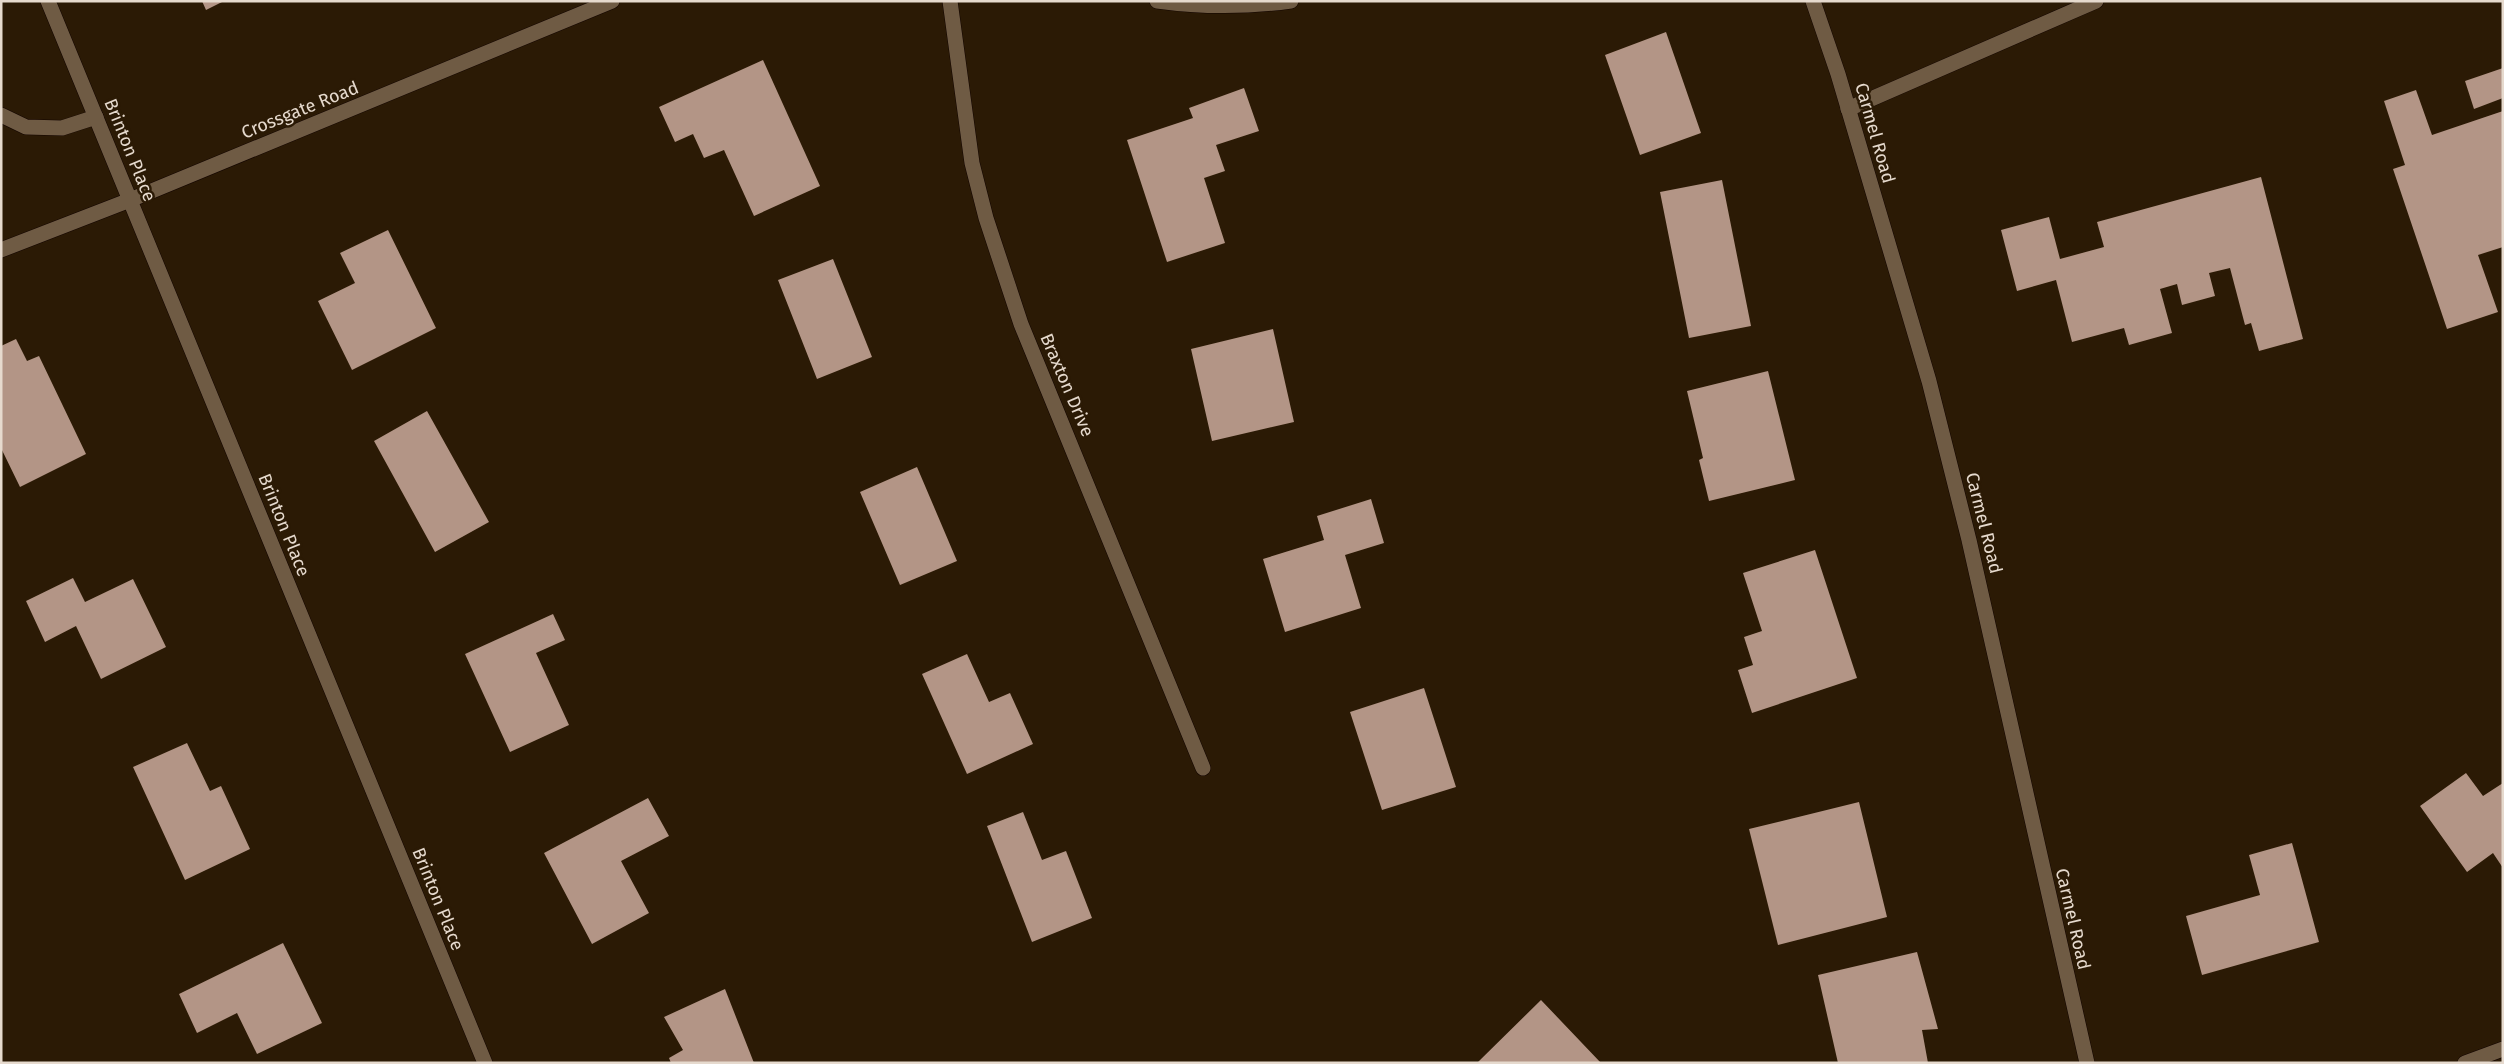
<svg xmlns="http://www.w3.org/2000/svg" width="2504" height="1064" viewBox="0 0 2504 1064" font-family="'Fira Sans',sans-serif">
<rect width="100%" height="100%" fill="#2b1a05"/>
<path fill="#b39586" d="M202 1H224L206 10Z
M1666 32 1701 133 1640 155 1605 55Z
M763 60 820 186 754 216 724 150 704 158 693 134 675 142 659 107Z
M2503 68V98L2474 109 2465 81Z
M1244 88 1259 131 1216 145 1225 171 1204 178 1225 243 1167 262 1127 140 1193 118 1189 108Z
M2416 90 2432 135 2503 111V247L2478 255 2498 312 2447 329 2393 169 2405 165 2384 101Z
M2261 177 2303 339 2259 351 2251 323 2245 325 2230 268 2209 273 2215 296 2182 305 2177 284 2160 289 2172 333 2129 345 2124 328 2072 342 2056 280 2017 291 2001 230 2049 217 2060 259 2104 247 2097 222Z
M1722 180 1751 326 1689 338 1660 192Z
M388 230 436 328 352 370 318 301 355 283 340 253Z
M833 259 872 357 817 379 778 280Z
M1273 329 1294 422 1212 441 1191 349Z
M16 339 27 361 39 356 86 454 20 487 1 448V346Z
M1768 371 1795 480 1709 501 1699 460 1703 458 1687 391Z
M427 411 489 522 435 552 374 441Z
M917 467 957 561 900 585 860 492Z
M1371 499 1384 543 1345 555 1361 608 1285 632 1263 559 1324 540 1317 516Z
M1815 550 1857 678 1752 713 1738 670 1753 665 1744 637 1762 631 1743 573Z
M73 578 85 602 133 579 166 647 101 679 76 626 45 642 26 601Z
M553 614 565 640 536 653 569 725 510 752 465 654Z
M967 654 989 702 1010 693 1033 744 967 774 922 674Z
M1424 688 1456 787 1382 810 1350 712Z
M187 743 210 791 221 786 250 849 185 880 133 767Z
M2466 773 2483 796 2503 783V868L2493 853 2467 872 2420 806Z
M648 798 669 836 621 861 649 913 592 944 544 853Z
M1859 802 1887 917 1778 945 1749 829Z
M1023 812 1042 860 1066 851 1092 918 1032 942 987 826Z
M2292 843 2319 942 2202 975 2186 916 2260 895 2249 855Z
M283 943 322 1023 257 1054 237 1013 197 1033 179 994Z
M1917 952 1938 1029 1922 1030 1928 1063H1838L1818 975Z
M725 989 754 1063H671L669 1058 683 1050 664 1017Z
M1541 1000 1601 1063H1477Z"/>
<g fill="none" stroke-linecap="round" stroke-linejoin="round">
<g stroke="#130500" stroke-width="16">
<path id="lane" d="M1 115 26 127 62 128 96 117"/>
</g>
<g stroke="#130500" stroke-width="16">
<path id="street" d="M48 1 485 1063
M950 1 972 163 986 218 1021 324 1203 768
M1157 1C1201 7 1248 7 1291 1
M1848 109 2096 1
M1 250 130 200 612 1
M2465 1063 2503 1049"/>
</g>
<g stroke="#130500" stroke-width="16">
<path id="secondary" d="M1813 1 1838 74 1929 381 1969 540 2087 1063"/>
</g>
<use href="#lane" stroke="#6f5b44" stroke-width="15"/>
<use href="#street" stroke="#6f5b44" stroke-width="15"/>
<use href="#secondary" stroke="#6f5b44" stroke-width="15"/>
</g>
<g text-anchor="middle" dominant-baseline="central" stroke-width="5" stroke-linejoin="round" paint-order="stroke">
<g font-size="18" fill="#e6dace" stroke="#2b1a05">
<text transform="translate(300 110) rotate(-22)">Crossgate Road</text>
<text transform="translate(1875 133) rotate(74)">Carmel Road</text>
<text transform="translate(130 150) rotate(68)">Brinton Place</text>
<text transform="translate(1067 385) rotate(67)">Braxton Drive</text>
<text transform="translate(1984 523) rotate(76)">Carmel Road</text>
<text transform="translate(284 525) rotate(68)">Brinton Place</text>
<text transform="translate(438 899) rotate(68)">Brinton Place</text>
<text transform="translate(2073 919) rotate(77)">Carmel Road</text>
</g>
</g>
<rect width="2504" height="1064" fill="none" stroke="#e6dace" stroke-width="5"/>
</svg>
